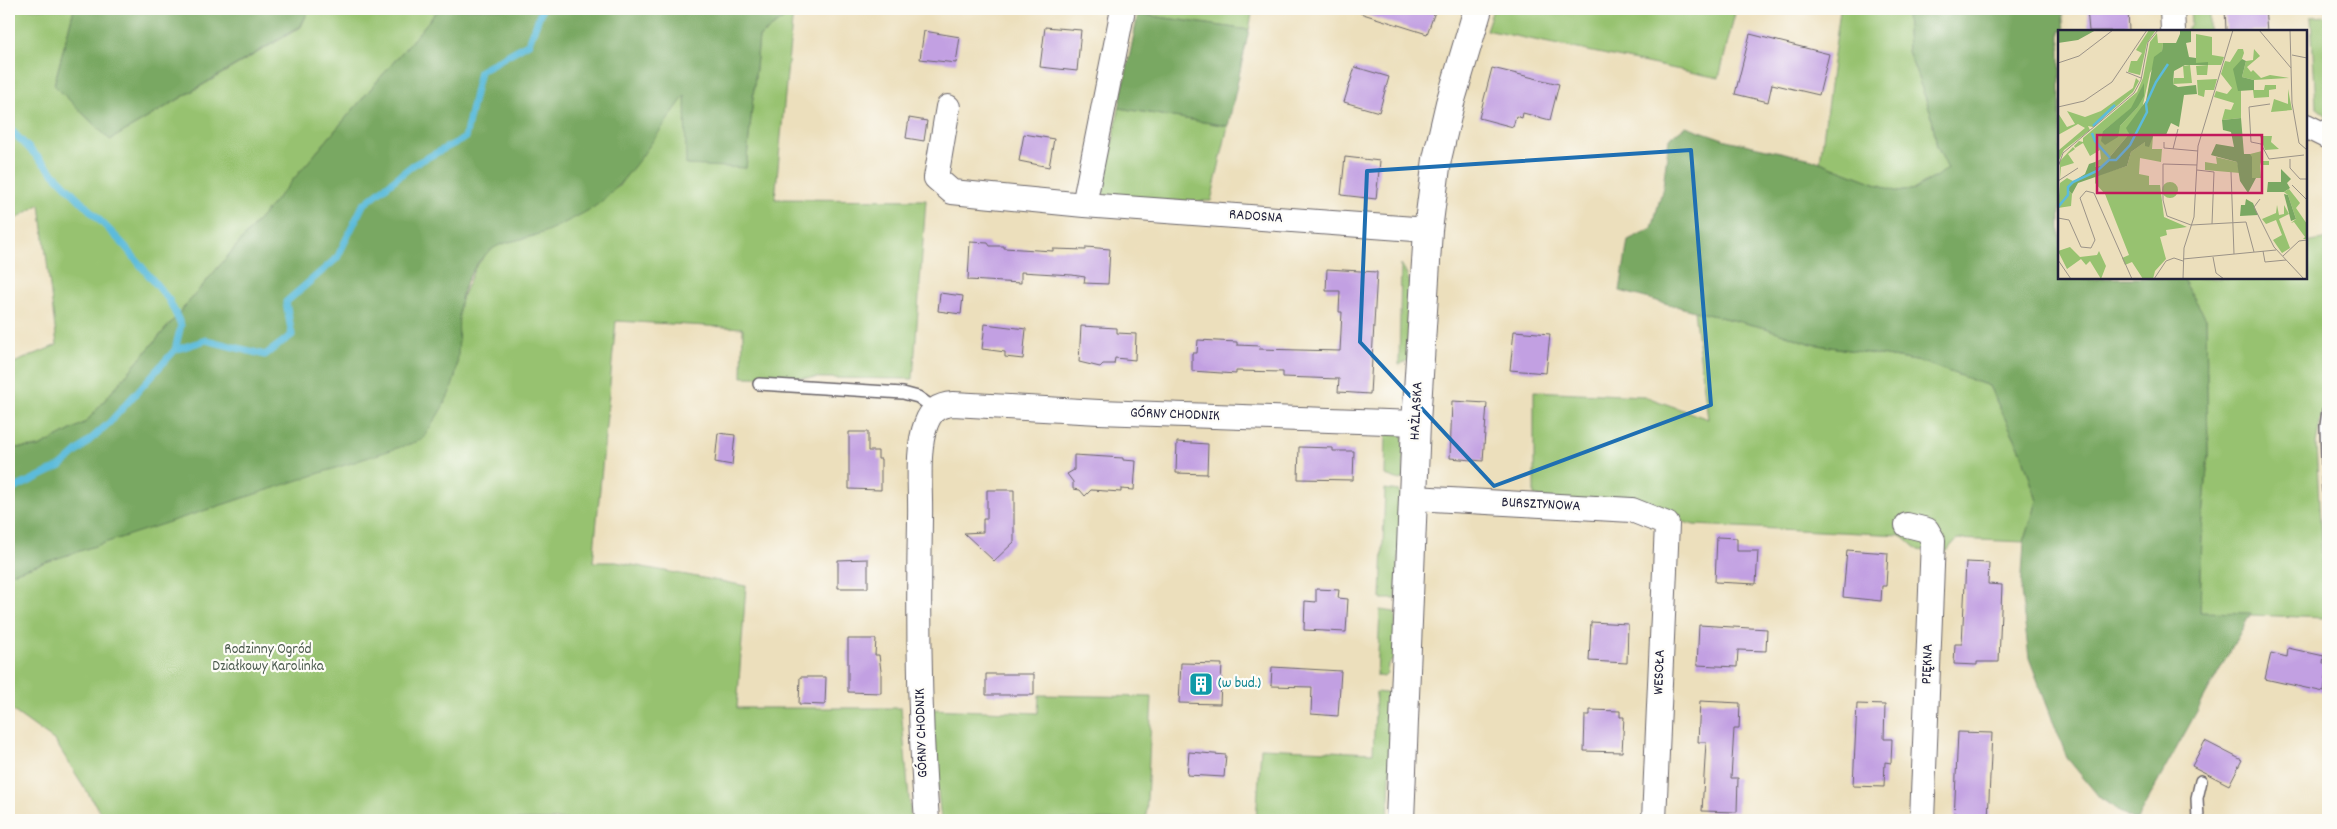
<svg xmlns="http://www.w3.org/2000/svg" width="2337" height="829" viewBox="0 0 2337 829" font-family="Dekko,sans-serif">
<rect width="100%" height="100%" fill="#fdfcf7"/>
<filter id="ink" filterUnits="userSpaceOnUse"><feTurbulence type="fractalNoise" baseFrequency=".02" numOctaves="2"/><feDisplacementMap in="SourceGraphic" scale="10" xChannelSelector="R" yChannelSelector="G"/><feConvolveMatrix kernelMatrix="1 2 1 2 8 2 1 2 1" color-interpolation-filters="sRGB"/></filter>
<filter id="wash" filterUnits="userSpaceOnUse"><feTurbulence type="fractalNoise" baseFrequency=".0096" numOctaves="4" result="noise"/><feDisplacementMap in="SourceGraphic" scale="20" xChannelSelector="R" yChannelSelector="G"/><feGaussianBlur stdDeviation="1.12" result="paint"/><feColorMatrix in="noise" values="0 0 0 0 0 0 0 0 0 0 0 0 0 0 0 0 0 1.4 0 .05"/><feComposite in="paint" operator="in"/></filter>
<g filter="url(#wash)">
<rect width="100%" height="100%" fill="#ecdfbc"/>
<path fill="#97c270" stroke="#5c7256" d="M9 9H74L54 85 110 140 301 27 309 9H439L86 422 39 447 9 448V365L57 345 40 204 9 223Z
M1140 9H1253L1249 30 1138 14Z
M1493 9H1736L1719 78 1486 30Z
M1840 9H1906L1908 51 1931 113 1937 147 1949 169 1915 189 1898 192 1820 162Z
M2190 9H2209V31H2185L2191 24Z
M793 11 775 199 926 200 913 379 742 377 743 328 616 321 593 562H616L746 586 737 708H901L911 820H105L55 741 9 708V574L273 487 457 366 458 306 475 268 490 249 504 242 534 236 618 187 685 95 746 168 759 37Z
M2328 16V117L2316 107 2311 17Z
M1119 108 1228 126 1211 201 1121 200 1103 194Z
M2328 239V389L2326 393 2316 444 2325 618 2200 613 2202 531 2208 455 2206 318 2182 278H2306V243Z
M1401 264C1420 290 1410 329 1408 360L1399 365Z
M1694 311 1766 328 1812 344 1922 362 1989 386 2021 451 2037 501 2024 542 1957 539 1944 554 1918 550 1901 535 1694 525 1670 518 1534 496V391L1644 396 1708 419Z
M1337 425 1403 429 1404 477 1400 480 1385 475 1386 433H1336Z
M1385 489 1399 491 1403 497 1396 599H1381Z
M1380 610 1395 612 1396 657 1388 664 1387 674 1384 677 1377 676Z
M1376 692 1394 694 1388 820H1256L1261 748 1373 753Z
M1039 695 1152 697 1146 820H941L929 709 1038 713Z"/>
<path fill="#79a862" stroke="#4e654e" d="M74 9H309L301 26 110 140 54 85Z
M439 9H801L793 11 759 37 746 168 686 165 685 96C660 128 627 185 594 207 581 215 548 232 533 236 506 244 493 241 475 267 451 303 462 327 457 365 454 394 437 416 422 440L9 574V448L39 447 86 422Z
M1906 9H2062L2064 31H2060V278H2083L2084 280 2106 278H2182L2206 318 2208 455 2202 531 2200 612 2251 613 2137 820H2133L2100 798 2067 758 2029 658 2021 592 2024 542 2037 501 2021 451 1989 386 1922 362 1812 344 1766 328 1694 311 1620 291 1628 240 1652 228 1663 187 1669 138 1686 126 1726 140 1812 159 1898 192 1915 189 1948 169 1937 147 1931 113 1908 51Z
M1138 14 1249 30 1228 126 1119 108Z"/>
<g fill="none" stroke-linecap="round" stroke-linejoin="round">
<path stroke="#5cbbdb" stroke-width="7" d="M9 128 124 245 169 300 181 325 175 350
M9 491 61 466 110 422 175 350 206 340 265 355 292 335 286 302 337 258 363 205 413 165 465 138 480 71 529 43 542 9"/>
</g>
<g id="blocks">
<path fill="#c2a0e2" d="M1361 9H1436L1427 34 1360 13Z
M2087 9H2128L2129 31H2089Z
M2225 9H2265L2267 31H2226Z
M1045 27 1081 30 1077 71 1040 67Z
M924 31 960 37 956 63 920 59Z
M1750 34 1829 54 1819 95 1772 84 1768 102 1735 94Z
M1355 67 1389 77 1379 112 1344 102Z
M1492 68 1559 84 1550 120 1523 113 1522 118 1516 116 1513 127 1479 118Z
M909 118 927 121 924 141 906 138Z
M1024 134 1054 139 1049 167 1019 161Z
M1345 157 1380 161 1376 199 1341 195Z
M970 242 988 243 990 246H1004V248L1053 251V249L1086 250V247L1110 249 1108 284 1084 283 1085 277 1072 275 1021 272V283L968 280Z
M1327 269 1377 272 1370 394 1338 392 1339 379 1283 377V372L1236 371V374L1192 371V353H1197L1198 340 1237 342V345L1260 346 1259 349 1340 351 1342 312H1339L1340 291H1326Z
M940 293 963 296 961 314 938 311Z
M985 324 1026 329 1023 359 1005 357V352L982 349Z
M1081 326 1117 328V333L1136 334 1135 360 1115 358 1114 364H1103L1100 367 1079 362Z
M1514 331 1550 334 1546 373 1510 370Z
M1452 401 1487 403 1483 461 1450 458Z
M849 432H868V451H878V459H881V490L849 489Z
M718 433 735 435 732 465 715 462Z
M1177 442 1208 444 1207 474 1176 473Z
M1299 447 1333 448V451H1354L1353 480 1298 479Z
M1074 455 1123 458V460L1136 461 1134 490 1121 489V492L1091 490 1085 496 1080 490 1073 489V482L1067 474 1074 470Z
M987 490H1014V542L994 561 964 533 983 532V519H987Z
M1717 537 1737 538V551H1758L1756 584 1715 582Z
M1847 550 1888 553 1886 586H1882L1881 601 1843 597Z
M868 559V588H838V560Z
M1966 562 1989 563 1988 584 2002 585 1999 662H1977V665L1954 664 1955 644H1962Z
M1316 589 1339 590 1338 598 1348 599 1346 632 1304 630 1305 601 1316 602Z
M1591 622 1628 624 1627 663 1589 661Z
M1699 625 1767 629 1766 651 1738 650 1737 667 1697 665Z
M848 639H876L875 655H879L881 671V693L848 692Z
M2288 648 2324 656 2323 663 2328 664 2324 692 2265 679 2271 653 2287 657Z
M1181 663 1222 664 1220 704 1179 703Z
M1272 667 1341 671 1338 716 1311 714 1312 687 1271 686Z
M986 674H1034V695H986Z
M800 677H826L825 705 799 704Z
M1700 701 1740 703 1739 729H1734L1731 778H1738L1737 812 1702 811 1706 742H1698Z
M1857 704 1885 705 1884 739H1892L1891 763 1885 762 1884 787 1853 786Z
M1590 710 1620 711V717H1624L1622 752 1584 751 1585 715H1590Z
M1958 732 1992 733 1988 820H1954Z
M2205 741 2242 760 2229 785 2192 766Z
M1189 752 1226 755 1224 777 1187 775Z"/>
</g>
</g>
<g filter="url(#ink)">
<use href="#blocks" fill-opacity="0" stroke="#696468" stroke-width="1"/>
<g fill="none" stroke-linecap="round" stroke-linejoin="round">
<g stroke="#696468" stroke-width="14">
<path id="service" d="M759 384 903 393 918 397 935 409
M2328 411 2326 426 2328 490
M2198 820 2197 798 2201 781"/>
</g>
<g stroke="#696468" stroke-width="26">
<path id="minor" d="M2172 9 2173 31
M948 107 936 178 952 192 1084 205 1428 230
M2306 126 2328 137
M1084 205 1123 9
M1414 498 1632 510 1667 524 1654 820
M1907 525 1927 530 1933 540 1922 820
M927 820C919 720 918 620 920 519 921 491 916 450 926 424 931 410 939 405 953 404L1099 412 1416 423"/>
</g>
<g stroke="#696468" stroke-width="30">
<path id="tertiary" d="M1400 820 1416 423 1428 230 1437 159 1450 103 1478 9"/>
</g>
<use href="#service" stroke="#fff" stroke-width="11"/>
<use href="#minor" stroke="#fff" stroke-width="24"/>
<use href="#tertiary" stroke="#fff" stroke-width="28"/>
</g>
</g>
<path fill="none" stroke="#1f6fb2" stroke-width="4" stroke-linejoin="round" d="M1691 150 1711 405 1494 486 1360 342 1367 171Z"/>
<defs>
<g id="building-square" transform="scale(1.25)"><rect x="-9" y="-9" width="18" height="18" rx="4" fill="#0f9aa8" stroke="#fdfcf7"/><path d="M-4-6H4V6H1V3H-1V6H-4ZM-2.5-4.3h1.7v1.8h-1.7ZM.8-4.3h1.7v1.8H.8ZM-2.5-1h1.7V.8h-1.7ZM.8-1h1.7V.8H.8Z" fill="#fff"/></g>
</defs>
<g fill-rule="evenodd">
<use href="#building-square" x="1201" y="684"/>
</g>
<g text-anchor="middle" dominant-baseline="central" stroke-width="4.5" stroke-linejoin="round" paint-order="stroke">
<g font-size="15" fill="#22223b" stroke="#fdfcf7">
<text transform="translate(1256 217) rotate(4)">RADOSNA</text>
<text transform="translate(1417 411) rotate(-87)">HAŻLASKA</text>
<text transform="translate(1175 415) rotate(2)">GÓRNY CHODNIK</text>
<text transform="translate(1541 505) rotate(3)">BURSZTYNOWA</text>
<text transform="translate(1928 664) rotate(-88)">PIĘKNA</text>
<text transform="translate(1660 672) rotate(-88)">WESOŁA</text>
<text transform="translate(922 733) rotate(-92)">GÓRNY CHODNIK</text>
</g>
<g font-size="15" fill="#4b5a4e" stroke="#fdfcf7">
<text x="268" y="650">Rodzinny Ogród<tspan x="268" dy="17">Działkowy Karolinka</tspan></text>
</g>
<g font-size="15" fill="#0d838f" stroke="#fdfcf7" text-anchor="start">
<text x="1218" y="684">(w bud.)</text>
</g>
</g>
<g transform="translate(2058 30)">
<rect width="249" height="249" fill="#ecdfbc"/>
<path d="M91 0H98L89 13 82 45 70 42 73 31H79L84 23 78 20ZM99 3 100 13H105L104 21 92 43 84 79 69 98 71 104 45 135 37 137V132L43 129 42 120 32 126 25 113 17 118 16 116 21 111 25 112V108L79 62 85 48 92 12ZM86 54 79 78 62 96 45 101 74 78ZM138 4 154 7V25L166 27 163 35H150L149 45H139L138 36 150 35 138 33ZM180 19H185L186 23 178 46 183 61V88L164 90 167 79 173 80 176 73 156 67 158 61 169 64 174 58 163 44 167 31 172 32ZM196 19 202 26 189 37 193 42 195 40 203 48 212 45 231 48 196 50 184 47 188 31 195 30ZM132 35 134 53 115 54 116 48H126L125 36ZM78 48 81 51 75 62 35 97 30 96 32 100 6 120 0 132 1 120 27 98 20 94 0 105V83L9 97 17 94 9 81 27 87 43 81 75 58ZM159 49 156 60H147L146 67 140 65 139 50ZM207 55H218V59L211 60V67L196 68 195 60H206ZM230 59 234 80 213 82 216 69 230 74ZM95 106 94 119H104L103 132 82 128 81 144 91 146V155H102L106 187 129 197 108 200 109 205 102 207 108 229 97 241 95 249H85L74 232 67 235 64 228 71 225 47 164 37 153V146L69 136 73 122ZM202 106H214L213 112 221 119 207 120ZM15 117 17 119 10 124 16 133 3 137 2 149V131ZM204 121V131H211V135H203V132L202 136 203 148H194L192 124ZM158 127 179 132 182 143 147 140V132L159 134ZM9 148 15 151 10 160 14 164 13 176 0 178 2 153ZM104 160a8 8 0 1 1 16 0a8 8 0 1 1-16 0ZM231 159 242 173 238 178 249 194V209H245L247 207 236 192 233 193 238 189 230 165 226 162ZM219 175 221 185 226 184V175L231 184 221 189 232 218 224 223 215 210 224 205 218 190 208 194 204 189 218 183ZM12 217 22 227 39 225 41 221 48 236 43 249 32 231 28 235 23 229 9 239 0 221Z" fill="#97c270" fill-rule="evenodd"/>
<path d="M0 0H38L20 10 0 13ZM105 0 133 1V12L128 13 131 27 138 28V33L150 32V35H127L116 41 115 54 120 57 138 55 139 64 126 65 121 97 113 93 108 105 95 106 91 117 87 116V112L73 122 69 136 20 153 14 164 10 160 13 153 27 144 31 134 37 132V137L45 135 71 104 68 98 88 71 96 27 104 21 105 13H118L122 4V1ZM184 29 188 31 184 47 196 50V60L180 61 175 39ZM86 53V66L79 78 62 96 60 107 47 115 43 111 45 101 73 78ZM183 88 186 124H192L194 127V148H198L190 163 182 151 179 132 153 125 158 114 176 117 173 102 165 100 164 90ZM223 139 233 149 229 153 232 158 226 162H209L210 152H223ZM226 164 230 165 238 189 233 191ZM188 169 195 173 200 185 182 186 183 175H187Z" fill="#79a862"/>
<path fill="none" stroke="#5cbbdb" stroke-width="2.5" d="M35 96 57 75M34 103 37 111 52 128M0 177 10 165V157L15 152 39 141 51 130H58L72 115 89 82 88 74 98 52 110 34"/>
<path fill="none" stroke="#9b9388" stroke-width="1" d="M139 0H161M201 0 233 38M232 0 234 73 241 113 249 120M234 25 249 28M0 33 21 26 55 0M68 42 83 48M212 74 191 77 193 112 203 114 211 129 246 125M0 77 26 71 54 52 89 0M106 112V118L140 121M115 119 120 99M232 129V138L242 149H249M139 135 105 134V170L109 186 133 195 188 192 196 222M0 137 5 123 76 63 83 50 90 12 100 0M139 140 156 142 154 194M173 142 176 224M0 151 20 138M234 155 249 170M202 169 196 177 216 217 246 249M0 188 11 190 23 217 33 218 37 210 22 168 28 161 36 163 74 249M205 221 207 232 228 230M225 226 241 211 249 210M155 227 158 243 166 249M125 229 218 220M0 230 13 249M96 249 108 231 116 228 125 231M125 249 126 218 136 187 140 116 175 0"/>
<path fill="#c2185b" fill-opacity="0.15" stroke="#c2185b" stroke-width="2.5" d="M39 105H204V163H39Z"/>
<rect width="249" height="249" fill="none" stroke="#22223b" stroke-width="2.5"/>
</g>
<rect width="2337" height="829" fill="none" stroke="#fdfcf7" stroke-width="30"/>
</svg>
